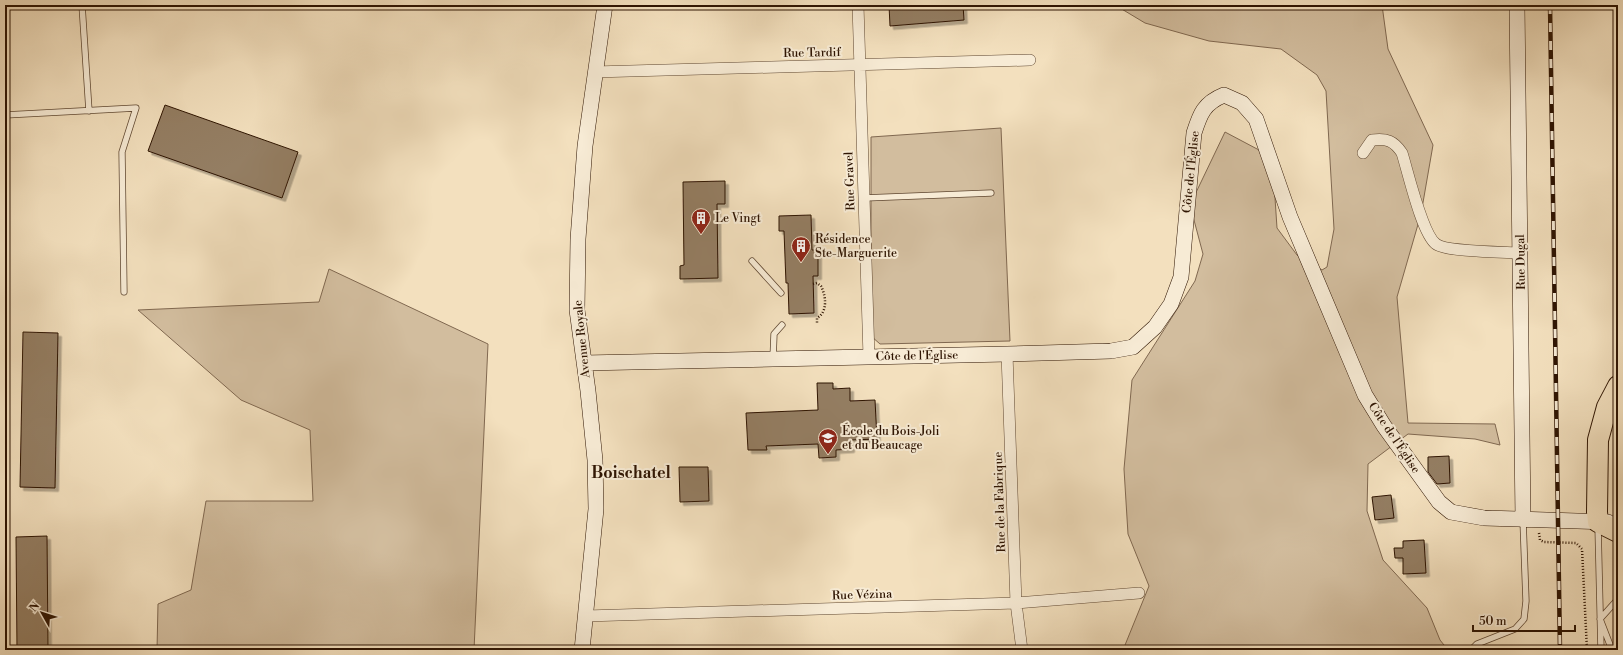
<svg xmlns="http://www.w3.org/2000/svg" width="1623" height="655" viewBox="0 0 1623 655" font-family="'Libre Bodoni',serif">
<defs>
<filter id="shadow"><feDropShadow dx="3.5" dy="3.5" stdDeviation="0" flood-color="#0004"/></filter>
</defs>
<rect width="100%" height="100%" fill="#f3e0be"/>
<filter id="stains"><feTurbulence type="fractalNoise" baseFrequency=".005" numOctaves="4"/><feColorMatrix values="0 0 0 0 .2 0 0 0 0 .09 0 0 0 0 .02 0 0 0 .5 -.17"/></filter>
<radialGradient id="worn" r=".72"><stop offset=".6" stop-color="#630" stop-opacity="0"/><stop offset="1" stop-color="#630" stop-opacity=".3"/></radialGradient>
<path fill="#d2bd9e" stroke="#806850" d="M1115 5H1382L1388 49 1433 145 1421 214 1397 297 1408 423 1495 424 1500 445 1475 439 1408 434 1368 464 1367 511 1383 560 1427 608 1440 640 1448 650H1123L1149 586 1128 534 1124 469 1132 380 1195 281 1203 254 1190 205 1225 132 1259 150 1273 168 1277 228 1297 255 1322 270 1327 267 1334 229 1326 91 1317 75 1281 49 1209 41 1145 23Z
M1001 128 1010 341 880 344 871 336V137Z
M329 269 488 344 474 650H157L158 604 191 590 206 501H313L310 430 241 400 138 310 319 302Z"/>
<path fill="#947e64" stroke="#2e1402" filter="url(#shadow)" d="M889 5H963L964 20 890 26Z
M165 105 298 152 282 198 148 151Z
M725 181V204H717L718 278 680 279V266L684 265 683 182Z
M811 215 812 250H818V276H813L814 313 789 314 788 283H786L784 231H779V216Z
M23 332 58 333 55 488 20 487Z
M817 383H833V389L850 388V401L875 400 877 439 851 440V449L836 450V457L819 458 818 444 766 446 767 450H748L746 413 818 410Z
M1449 456 1450 483 1437 484 1428 472V457Z
M679 467H708L709 501 680 502Z
M1391 495 1394 518 1375 520 1372 497Z
M47 536 48 650H17L16 537Z
M1424 540 1426 573 1403 574V558H1395L1394 548H1403V541Z"/>
<g fill="none" stroke-linecap="round" stroke-linejoin="round">
<g stroke="#5f4731" stroke-width="7">
<path id="lane" d="M82 5 89 111
M5 115 136 108 122 152 124 292
M864 198 991 193
M752 261 781 293
M773 359 774 334 782 325
M1598 526 1601 650
M1471 650 1477 644 1515 629 1524 619 1526 601 1523 520
M1612 650 1600 619 1618 599"/>
</g>
<g stroke="#5f4731" stroke-width="12">
<path id="street" d="M858 5 869 357
M594 72 1030 60
M1363 153 1372 140C1387 138 1394 141 1402 153 1408 172 1422 234 1436 244 1446 252 1505 252 1521 253
M1007 354 1016 603 1022 650
M586 616 1016 603 1139 593"/>
</g>
<g stroke="#2e1402" stroke-width="16">
<path id="secondary" d="M1517 5 1523 520
M584 363 1007 354 1111 351 1133 347 1155 327 1171 304 1181 277 1194 133C1200 114 1204 103 1224 95L1242 103 1256 119 1290 217 1365 395 1384 426 1439 502 1451 512 1484 518 1608 522
M582 650 596 509 595 460 588 391 577 310 578 239 585 146 605 5"/>
</g>
<g stroke="#2e1402" stroke-width="22">
<path id="highway" d="M1618 386 1607 407 1598 440 1597 512 1598 522 1618 532"/>
</g>
<path stroke="#2e1402" stroke-width="2.5" stroke-dasharray="1 2" stroke-linecap="butt" d="M813 284 817 283 821 286C826 296 828 312 817 318V323
M1539 533 1540 540 1544 542 1576 543 1582 549 1587 650"/>
<use href="#lane" stroke="#f7ebd5" stroke-width="5.5"/>
<use href="#street" stroke="#f7ebd5" stroke-width="11"/>
<use href="#secondary" stroke="#f7ebd5" stroke-width="15"/>
<use href="#highway" stroke="#f3e0be" stroke-width="20"/>
<g stroke="#2e1402" stroke-width="4.5">
<path id="rail" d="M1550 5 1560 650"/>
</g>
<use href="#rail" stroke="#f7ebd5" stroke-width="3" stroke-dasharray="9" stroke-linecap="butt"/>
</g>
<defs>
<g id="building-pin" transform="scale(1)"><path d="M0 17L-7.5 6A9.5 9.5 0 1 1 7.5 6Z" fill="#8f2418" stroke="#f7ebd5"/><path d="M-4-6H4V6H1V3H-1V6H-4ZM-2.5-4.3h1.7v1.8h-1.7ZM.8-4.3h1.7v1.8H.8ZM-2.5-1h1.7V.8h-1.7ZM.8-1h1.7V.8H.8Z" fill="#fff"/></g>
<g id="school-pin" transform="scale(1)"><path d="M0 17L-7.5 6A9.5 9.5 0 1 1 7.5 6Z" fill="#8f2418" stroke="#f7ebd5"/><path d="M0-5L7-2L0 1L-7-2ZM-4 1L0 2.5L4 1V4Q0 6-4 4Z" fill="#fff"/></g>
</defs>
<g fill-rule="evenodd">
<use href="#building-pin" x="701" y="218"/>
<use href="#building-pin" x="801" y="246"/>
<use href="#school-pin" x="828" y="438"/>
</g>
<g text-anchor="middle" dominant-baseline="central" stroke-width="4" stroke-linejoin="round" paint-order="stroke">
<g font-size="12" fill="#2e1402" stroke="#f7ebd5">
<text transform="translate(812 53) rotate(-1)">Rue Tardif</text>
<text transform="translate(1191 172) rotate(-84)">Côte de l'Église</text>
<text transform="translate(850 181) rotate(-92)">Rue Gravel</text>
<text transform="translate(1521 262) rotate(-91)">Rue Dugal</text>
<text transform="translate(582 339) rotate(-96)">Avenue Royale</text>
<text transform="translate(917 356) rotate(-1)">Côte de l'Église</text>
<text transform="translate(1394 438) rotate(56)">Côte de l'Église</text>
<text transform="translate(1000 502) rotate(-92)">Rue de la Fabrique</text>
<text transform="translate(862 595) rotate(-2)">Rue Vézina</text>
</g>
<g font-size="12" fill="#2e1402" stroke="#f7ebd5" text-anchor="start">
<text x="715" y="218">Le Vingt</text>
<text x="815" y="239">Résidence<tspan x="815" dy="14">Ste-Marguerite</tspan></text>
<text x="842" y="431">École du Bois-Joli<tspan x="842" dy="14">et du Beaucage</tspan></text>
</g>
<g font-size="16" font-weight="bold" fill="#2e1402" stroke="#f7ebd5">
<text x="631" y="473">Boischatel</text>
</g>
</g>
<rect width="1623" height="655" fill="none" stroke="#f3e0be" stroke-width="20"/>
<rect x="6" y="6" width="1611" height="643" fill="none" stroke="#2e1402" stroke-width="2"/>
<rect x="10" y="10" width="1603" height="635" fill="none" stroke="#2e1402"/>
<g transform="translate(42 613) rotate(309)" stroke="#f7ebd5" stroke-width="3" paint-order="stroke">
<path d="M0-3L7 15L0 10L-7 15Z" fill="#2e1402"/>
<text y="-6" font-size="11" font-weight="bold" text-anchor="middle" fill="#2e1402">N</text>
</g>
<path d="M1473 625v6h102v-6" fill="none" stroke="#2e1402" stroke-width="2"/>
<text x="1479" y="625" font-size="12" fill="#2e1402" stroke="#f7ebd5" stroke-width="3" paint-order="stroke">50 m</text>
<rect width="100%" height="100%" filter="url(#stains)"/>
<rect width="100%" height="100%" fill="url(#worn)"/>
</svg>
